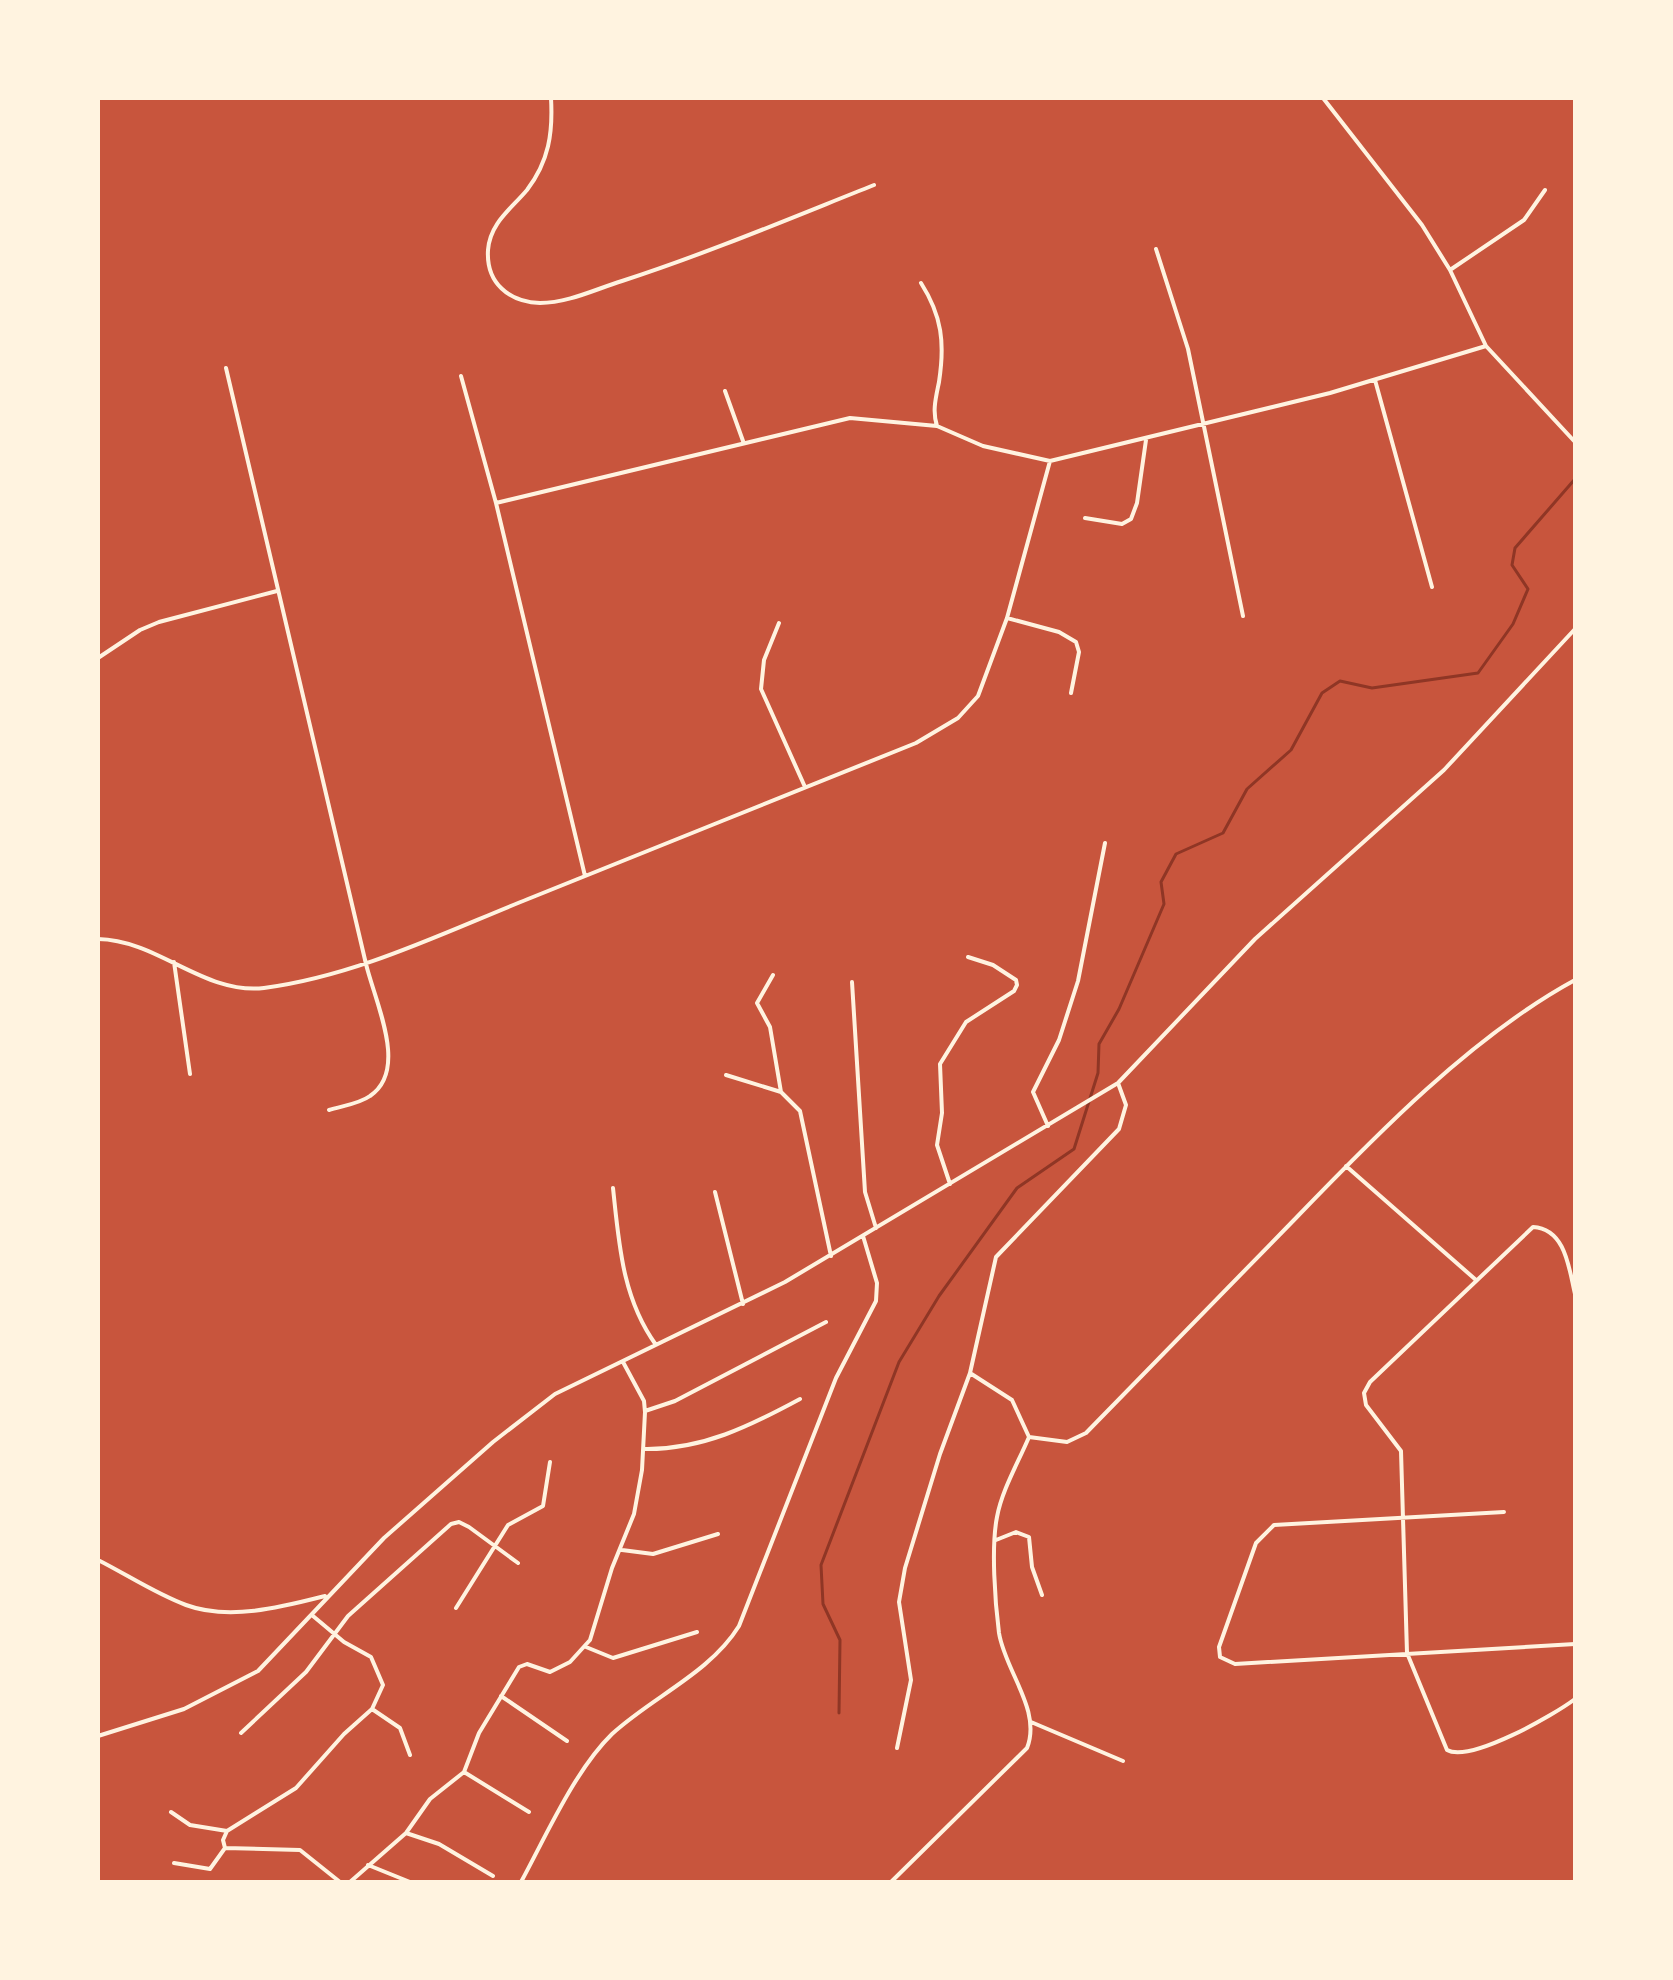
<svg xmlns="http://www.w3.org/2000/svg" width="1673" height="1980" viewBox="0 0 1673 1980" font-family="Manrope,sans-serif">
<rect width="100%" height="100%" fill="#c8553d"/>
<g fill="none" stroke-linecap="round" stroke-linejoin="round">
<path stroke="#8f3625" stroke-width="3" d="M839 1713 840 1640 823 1604 821 1565 899 1362 939 1296 1017 1188 1074 1149 1098 1073 1099 1044 1119 1009 1164 904 1161 882 1176 854 1223 833 1247 789 1291 750 1322 693 1340 681 1372 688 1478 673 1513 624 1528 589 1512 565 1515 548 1575 479"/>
<path stroke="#fff3e0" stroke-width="4" d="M551 98C553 133 549 161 527 190 511 209 490 223 488 250 486 283 509 302 540 303 568 303 596 289 622 281 708 253 791 218 874 185
M1323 98 1422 225 1450 270 1486 346
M1156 249 1188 349 1243 616
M1450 270 1524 220 1545 190
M921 283C942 316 945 343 939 382 936 397 932 411 937 426
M226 368 366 964C375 1002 409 1070 370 1096 359 1104 342 1106 329 1110
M461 376 496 503 585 876
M1375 380 1432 587
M725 391 743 441
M496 503 850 418 937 426 983 446 1050 461 1330 393 1486 346 1575 442
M1085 518 1122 524 1131 519 1137 503 1146 440
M1007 618 1059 632 1076 642 1079 652 1071 693
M779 623 764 660 761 689 805 787
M98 658 140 630 159 622 277 591
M98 939C158 940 204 995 264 988 356 976 443 933 528 899 657 847 787 795 916 743L958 718 978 696 1007 618 1050 461
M174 962 190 1074
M773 975 757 1003 770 1027 781 1092
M852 982 865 1192 876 1228
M726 1075 781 1092 800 1111 831 1256
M1048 1126 1033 1092 1059 1040 1078 981 1105 843
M1346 1166 1476 1280
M950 1184 937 1145 942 1113 940 1064 966 1022 1014 991 1017 985 1016 980 993 965 968 957
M613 1188C619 1243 622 1298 656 1345
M715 1192 743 1304
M1575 1294C1569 1269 1566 1229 1533 1227L1370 1382 1364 1393 1366 1405 1401 1451 1407 1653 1447 1750C1470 1763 1554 1715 1575 1699
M970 1373 1012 1400 1029 1437 1067 1442 1086 1433C1156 1362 1225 1291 1294 1220 1375 1136 1472 1036 1575 980
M645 1411 675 1401 826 1322
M644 1449C702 1450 750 1426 800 1399
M1504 1512 1274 1525 1256 1543 1219 1647 1220 1657 1235 1664 1575 1644
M996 1540 1016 1532 1029 1537 1032 1567 1042 1595
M622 1550 653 1554 718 1534
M98 1560C126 1574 156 1594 186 1605 229 1621 282 1607 325 1596
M456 1608 508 1525 543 1506 550 1462
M586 1647 613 1658 697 1632
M501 1696 567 1741
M372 1709 400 1728 410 1755
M1031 1722 1123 1761
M241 1733 306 1672 348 1616 451 1524 459 1522 469 1527 518 1563
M98 1736 184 1709 258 1671 384 1538 493 1442 555 1394 785 1282 1118 1083 1255 939 1444 770 1575 629
M897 1748 911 1680 899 1602 905 1568 940 1454 970 1373 996 1257 1119 1129 1126 1105 1118 1083
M464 1772 529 1812
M171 1812 190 1825 227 1831 296 1788 344 1734 372 1709 383 1685 371 1657 344 1642 313 1616
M227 1831 223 1840 225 1848 300 1850 340 1882
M406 1833 439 1844 493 1876
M174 1863 210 1869 225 1848
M368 1865 410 1882
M350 1882 406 1833 430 1799 464 1772 479 1733 519 1667 527 1664 550 1672 570 1662 590 1640 612 1568 634 1514 642 1470 645 1412 644 1401 623 1362
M521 1882C546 1836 575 1770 612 1734 652 1697 710 1673 739 1626L836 1378 876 1301 877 1283 863 1236
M891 1882 1027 1748C1042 1710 1005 1671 999 1633 995 1602 991 1547 997 1517 1002 1490 1018 1463 1029 1437"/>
</g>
<rect width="1673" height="1980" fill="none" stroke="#fff3e0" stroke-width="200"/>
</svg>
